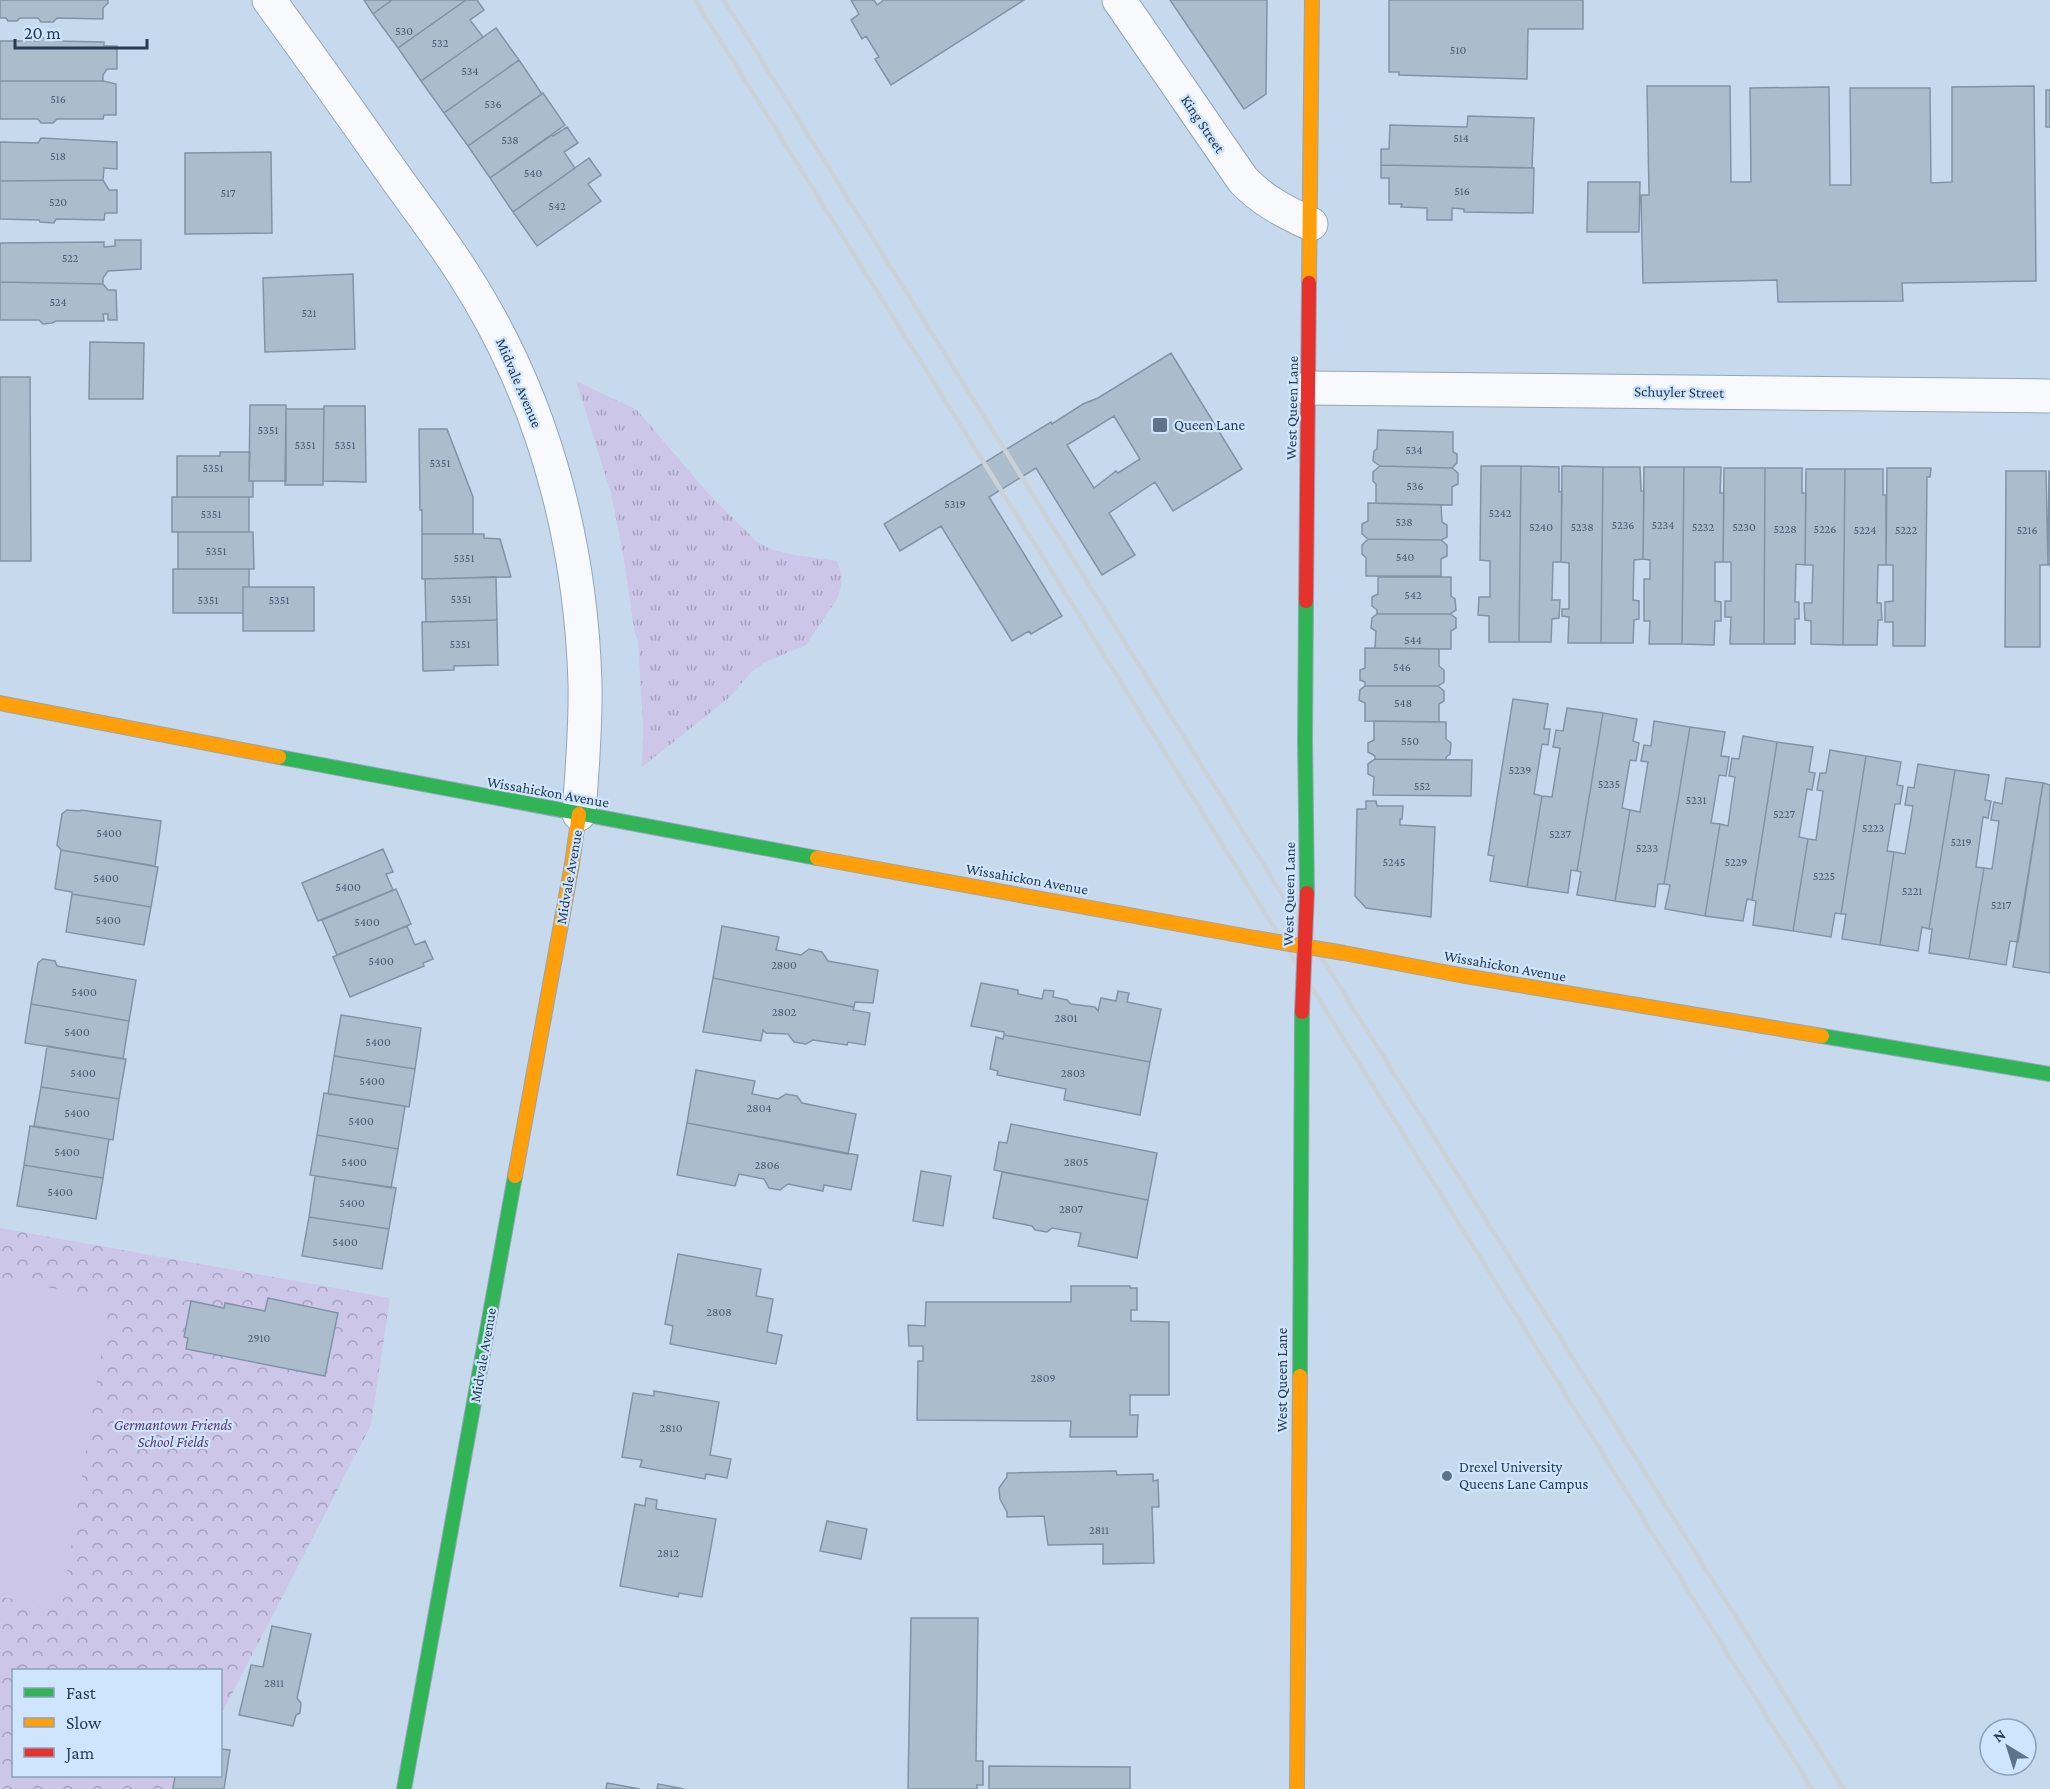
<svg xmlns="http://www.w3.org/2000/svg" width="2050" height="1789" viewBox="0 0 2050 1789" font-family="'Crimson Pro',serif">
<defs>
<pattern id="grass-tufts" width="24" height="20" patternUnits="userSpaceOnUse" patternTransform="scale(1.5)"><rect width="24" height="20" fill="#ccc6e8"/><path d="M3 7l-1-3M5 7V3M7 7l1-3M15 17l-1-3M17 17v-4M19 17l1-3" fill="none" stroke="#a5a2bf"/></pattern>
<pattern id="park-crowns" width="20" height="18" patternUnits="userSpaceOnUse" patternTransform="scale(1.5)"><rect width="20" height="18" fill="#ccc6e8"/><path d="M2 6a3 3 0 1 1 6 0M12 15a3 3 0 1 1 6 0" fill="none" stroke="#a5a2bf"/></pattern>
</defs>
<rect width="100%" height="100%" fill="#c7daed"/>
<path fill="url(#grass-tufts)" d="M576 381 637 410 706 491 756 541 770 549 789 554 837 561 842 576 841 586 837 599 806 645 765 662 751 672 730 697 642 767 643 726 638 640 635 634 623 554 611 493Z"/>
<path fill="url(#park-crowns)" d="M0 1228 390 1298 371 1425 221 1715 220 1670H14V1776H189L182 1789H0Z"/>
<path fill="#ccc6e8" d="M0 1280 110 1297 62 1606 0 1597Z"/>
<path fill="#abbccd" stroke="#8194a7" stroke-width="1.5" fill-rule="evenodd" d="M0 0H108V3L103 8V19L57 18 53 22H41L38 18H20L17 21H8L6 18H0Z
M364 0H392L373 14Z
M392 0H466L398 48 373 14Z
M466 0H477L484 10 470 20 483 37 421 81 398 48Z
M851 0H874L877 5 884 0H1024L891 85 875 59 879 57 866 36 862 39 851 20 859 14Z
M1170 0H1267L1266 94 1244 109Z
M1389 0H1583V29H1528L1527 79 1399 75V72H1389Z
M496 28 519 60 444 113 421 81Z
M42 38H53L56 41 104 42V46H117V69H107L103 75V81H0V41H39Z
M519 60 542 94 468 146 444 113Z
M0 81H103L116 84V115H104L103 119H57L53 123H41L38 119H0Z
M1647 86H1730L1731 182H1751L1750 88 1829 87 1830 185H1851L1850 88H1930L1931 183 1952 182V87L2034 86 2036 281 1902 283 1903 301 1778 302 1777 280 1643 283 1641 195H1649Z
M2046 90H2050V127H2046Z
M543 93 565 125 490 178 468 146Z
M1468 116 1534 118 1532 168 1381 165V149H1389L1390 125 1467 127Z
M567 127 578 143 564 152 575 168 513 212 490 178 552 135 553 136Z
M41 138 117 142V169L104 168 103 180 0 181V142L38 143Z
M271 152 272 233 185 234V153Z
M589 158 601 175 588 184 601 201 537 246 513 212Z
M1381 165 1534 168 1533 213 1464 212V209L1452 208V220H1427V208L1401 207 1402 204H1389V178H1381Z
M103 180 109 190H117V213H105L104 220 56 219 54 223 40 222 39 220 0 219V181Z
M1588 182H1640L1639 232H1587Z
M115 240H141V269L108 271 103 278V284L0 282V243L104 242V247L115 246Z
M353 274 355 349 265 352 263 278Z
M0 282 103 284 108 290H116L117 320H108V314H103L104 321H56L52 323 43 324 39 320H0Z
M90 342 144 343 143 399H89Z
M1171 353 1242 469 1173 511 1155 482 1109 513 1135 555 1102 575 1036 468 989 497 1062 616 1031 634 1029 631 1012 641 941 526 900 551 884 524 1051 422 1052 424 1083 404 1098 398ZM1114 416 1140 459 1118 473 1116 471 1094 488 1067 445Z
M0 377H30L31 561H0Z
M250 405H286V481H249Z
M324 406H365L366 482 323 481Z
M286 409H324L323 485H285Z
M419 429H447L473 497V534H422V510H420Z
M1378 430 1453 432V452L1457 454V463L1452 468 1380 466 1373 461 1374 451 1377 449Z
M220 452H250L249 481H253V497H177V456H220Z
M1380 466 1452 468 1458 473V484L1452 487V505L1376 503V484L1373 481V472Z
M1481 466H1521L1519 642H1489V616L1478 615 1479 597H1490V561L1480 560Z
M1521 466 1559 467V492L1562 491 1561 562H1553L1552 600H1560L1559 618 1552 619 1551 642H1519Z
M1562 466 1603 467 1601 643H1568L1569 617 1562 616V609H1569V563L1561 562Z
M1603 467H1640L1641 491H1644L1643 559 1634 560 1633 600 1639 601V619L1634 620 1633 643H1601Z
M1644 467H1684L1682 644H1649L1650 621H1644V579H1650V560L1643 559Z
M1684 467H1721L1720 493H1724L1723 562H1715V601L1721 602V621H1715L1714 645 1682 644Z
M1724 468H1765L1764 644H1730L1731 617H1725V601H1731V562H1723Z
M1765 468H1802V493H1806L1805 565 1796 564 1795 602H1799V619H1795V644H1764Z
M1887 468H1931L1930 477H1927L1925 646H1893V622H1885V602L1893 601V565H1886Z
M1806 469H1845L1843 645 1811 644V621L1805 620 1804 603H1812L1813 565H1805Z
M1845 469H1883V495H1886V565H1878L1877 603H1881L1882 620H1878L1877 645H1843Z
M2006 471H2046L2048 565H2040V647H2005Z
M2049 471H2050V565H2048Z
M172 497H249V532H172Z
M1368 503 1441 505 1442 522 1447 525V537L1441 540 1368 539 1362 534V524L1368 521Z
M178 532H253L254 569H178Z
M422 534H484V538L500 539 511 577 422 579Z
M1368 539 1441 540 1447 545V556L1441 559V576H1366V558L1362 554V545Z
M173 569H249V587H243V613H173Z
M496 577 497 620 426 622 425 579Z
M1378 577H1451V596L1455 599 1456 610 1450 614H1377V610L1372 606V597L1378 594Z
M243 587H314V631H243Z
M1377 614H1450L1456 618V628L1451 631V649L1375 648 1376 631 1371 628 1372 618Z
M497 620 498 665 454 666V670L423 671 422 622Z
M1365 648 1439 649V666L1444 670V682L1438 686H1365V682L1360 680V670L1365 668Z
M1365 686H1438L1444 691V701L1439 704V722L1365 721V703L1359 700 1360 690Z
M1513 699 1548 704 1544 729H1550L1548 745 1542 744 1534 794 1542 796 1527 887 1490 881 1494 856 1488 855Z
M1567 708 1603 713 1577 871 1571 870 1568 893 1527 887 1542 796 1552 797 1560 748 1553 747 1556 730 1563 731Z
M1603 713 1637 719 1633 741 1639 743 1636 761 1630 760 1622 808 1630 810 1615 901 1577 895 1581 872 1577 871Z
M1374 721 1446 722V739L1451 743 1450 754 1446 757V760L1375 759V756L1368 752V743L1374 740Z
M1654 721 1690 727 1664 884H1658L1655 907 1615 901 1630 810 1640 812 1648 762 1641 761 1644 745 1651 746Z
M1690 727 1725 732 1721 756 1729 757 1726 776 1719 775 1711 823 1720 824 1705 916 1665 909 1670 885 1664 884Z
M1743 736 1777 742 1752 900 1747 899 1743 921 1705 916 1720 824 1728 826 1735 777 1729 776 1732 758 1739 759Z
M1777 742 1813 747 1809 772 1815 773 1812 790 1807 789 1799 837 1808 839 1793 931 1753 925 1756 901 1752 900Z
M1830 750 1866 756 1841 914 1835 913 1831 937 1793 931 1808 839 1816 840 1823 791 1817 790 1820 773H1826Z
M1866 756 1901 762 1897 785 1903 786 1900 804H1895L1887 851 1894 852 1880 945 1842 939 1846 914H1841Z
M1375 759 1472 760 1471 796 1373 795 1374 777 1368 774V764Z
M1918 764 1955 770 1929 929 1922 927 1918 951 1880 945 1894 852 1905 854 1913 806 1905 805 1908 787 1914 788Z
M1955 770 1989 775 1985 800 1991 801 1988 818 1983 817 1976 867 1984 868 1969 959 1929 953 1932 929H1929Z
M2006 778 2043 783 2018 942 2010 941 2006 965 1969 959 1984 868 1992 869 1999 821 1991 820 1994 802 2002 804Z
M2043 783 2050 785V973L2013 967Z
M1366 801H1376L1377 806H1403L1402 819H1400V825L1435 827 1431 917 1366 908 1355 896 1357 809H1366Z
M67 810 80 811 81 810 161 821 155 866 61 850 57 845 62 814Z
M383 849 393 872 386 874 393 890 318 921 302 883Z
M61 850 158 867 151 907 72 894V892L55 889Z
M396 889 411 924 337 955 322 920Z
M72 894 151 907 144 945 66 932Z
M407 926 415 945 425 941 433 959 423 963 424 966 350 997 333 957Z
M722 926 779 937 776 950 801 955 809 949 822 952 828 961 878 970 873 1003 855 1002 854 1007 713 978Z
M43 959 55 961 57 966 136 980 129 1021 31 1004 38 963Z
M713 978 854 1007 853 1010 870 1013 865 1045 848 1042 847 1045 813 1040 806 1044 794 1042 788 1034 766 1033 763 1030 761 1041 703 1032Z
M981 983 1018 990V994L1042 999 1044 990 1054 991 1053 997 1067 1000 1071 1004 1095 1007 1098 1011 1101 998 1116 1001 1118 991 1129 993 1127 1002 1161 1009 1150 1062 1004 1035V1032L971 1026Z
M31 1004 129 1021 123 1059 25 1043Z
M341 1015 421 1028 415 1069 334 1056Z
M1004 1035 1150 1062 1140 1115 1064 1100 1066 1089 997 1075 998 1071 990 1069 996 1037 1003 1039Z
M47 1046 126 1059 119 1099 41 1087Z
M334 1056 415 1069 409 1107 328 1094Z
M696 1070 755 1081 752 1094 778 1099 786 1094 797 1096 802 1103 856 1114 848 1154 687 1123Z
M41 1087 119 1099 113 1140 34 1126Z
M324 1093 405 1106 398 1149 317 1135Z
M687 1123 858 1155 851 1190 824 1185 823 1191 788 1184 780 1190 769 1188 764 1179 739 1174 735 1186 677 1175Z
M1011 1124 1157 1153 1148 1200 994 1170 999 1142 1007 1143Z
M30 1126 109 1139 103 1178 24 1165Z
M317 1135 398 1149 391 1188 310 1175Z
M24 1165 103 1178 96 1219 17 1206Z
M921 1171 951 1176 943 1226 913 1221Z
M1002 1172 1148 1200 1137 1258 1078 1246 1081 1233 1052 1228 1047 1232 1035 1230 1032 1226 993 1218Z
M315 1176 396 1188 389 1229 309 1217Z
M309 1217 389 1229 382 1269 302 1256Z
M678 1254 761 1269 756 1296 773 1299 767 1332 782 1335 776 1364 670 1344 673 1326 665 1324Z
M1071 1286H1130V1288H1137V1310H1131V1321L1169 1322V1395H1130V1415H1138L1137 1437H1070L1071 1421 917 1420 918 1361H923V1346H909L908 1325 925 1326 926 1302H1071Z
M268 1298 338 1313 325 1376 186 1349 188 1338 184 1337 191 1301 224 1308 225 1303 265 1311Z
M654 1391 719 1402 710 1455 731 1459 727 1478 706 1474 705 1479 640 1467 642 1460 622 1457 633 1393 654 1396Z
M1116 1471 1117 1475 1153 1474V1481L1158 1480 1159 1507H1152L1154 1563 1103 1564V1544L1048 1545 1044 1516 1007 1517V1512L1000 1499 999 1488 1007 1477V1473Z
M646 1498 657 1500 656 1509 716 1519 702 1597 679 1593 678 1597 620 1586 635 1504 645 1506Z
M827 1521 867 1529 861 1559 820 1551Z
M911 1618H978L976 1761H983V1785H977V1789H908Z
M272 1626 311 1634 297 1698 301 1703 300 1713 296 1715 293 1726 239 1715 251 1665 263 1667Z
M220 1749 230 1750 224 1789H173L175 1776H220Z
M989 1766 1130 1767V1789H989Z
M607 1783 640 1789H606Z
M658 1784 684 1789H657Z"/>
<g fill="none" stroke-linecap="round" stroke-linejoin="round">
<g stroke="#94a6b9" stroke-width="35">
<path id="street" d="M269 0C312 59 354 118 396 178 425 218 455 258 480 301 548 417 581 550 585 683 586 727 582 770 579 814
M1119 0 1243 180C1263 201 1285 212 1311 224
M1308 388 2050 396"/>
</g>
<g stroke="#94a6b9" stroke-width="16">
<path id="fast" d="M1306 601 1305 739 1307 893
M279 757 817 858
M1822 1036 2050 1074
M1300 1376 1302 1012
M404 1789 515 1176"/>
</g>
<g stroke="#94a6b9" stroke-width="16">
<path id="slow" d="M1309 283 1312 0
M0 703 279 757
M817 858 1255 938
M1344 953 1465 976 1822 1036
M515 1176 572 864 579 814
M1297 1789 1300 1376"/>
</g>
<g stroke="#94a6b9" stroke-width="16">
<path id="jam" d="M1306 601 1309 283"/>
</g>
<use href="#street" stroke="#f7f9fc" stroke-width="33"/>
<use href="#fast" stroke="#30b455" stroke-width="14"/>
<use href="#slow" stroke="#ff9f0a" stroke-width="14"/>
<use href="#jam" stroke="#e5322d" stroke-width="14"/>
<path stroke="#cad1d8" stroke-width="4.5" d="M695 0 1812 1789
M724 0 1393 1072 1844 1789"/>
<g stroke="#94a6b9" stroke-width="16" stroke-linecap="butt">
<path id="slow-bridge" d="M1255 938 1344 953"/>
</g>
<g stroke="#94a6b9" stroke-width="16" stroke-linecap="butt">
<path id="jam-bridge" d="M1302 1012 1307 893"/>
</g>
<use href="#slow-bridge" stroke="#ff9f0a" stroke-width="14"/>
<use href="#jam-bridge" stroke="#e5322d" stroke-width="14"/>
</g>
<g fill="#5e738a" stroke="#cfe5fd" stroke-width="2">
<rect x="1152" y="417" width="16" height="16" rx="3"/>
<circle cx="1447" cy="1476" r="6"/>
</g>
<g text-anchor="middle" dominant-baseline="central" stroke-width="4.5" stroke-linejoin="round" paint-order="stroke">
<g font-size="12" fill="#475c72">
<text x="404" y="31">530</text>
<text x="440" y="43">532</text>
<text x="1458" y="50">510</text>
<text x="470" y="71">534</text>
<text x="58" y="99">516</text>
<text x="493" y="104">536</text>
<text x="1461" y="138">514</text>
<text x="510" y="140">538</text>
<text x="58" y="156">518</text>
<text x="533" y="173">540</text>
<text x="1462" y="191">516</text>
<text x="228" y="193">517</text>
<text x="58" y="202">520</text>
<text x="557" y="206">542</text>
<text x="70" y="258">522</text>
<text x="58" y="302">524</text>
<text x="309" y="313">521</text>
<text x="268" y="430">5351</text>
<text x="305" y="445">5351</text>
<text x="345" y="445">5351</text>
<text x="1414" y="450">534</text>
<text x="440" y="463">5351</text>
<text x="213" y="468">5351</text>
<text x="1415" y="486">536</text>
<text x="955" y="504">5319</text>
<text x="1500" y="513">5242</text>
<text x="211" y="514">5351</text>
<text x="1404" y="522">538</text>
<text x="1623" y="525">5236</text>
<text x="1663" y="525">5234</text>
<text x="1541" y="527">5240</text>
<text x="1582" y="527">5238</text>
<text x="1703" y="527">5232</text>
<text x="1744" y="527">5230</text>
<text x="1785" y="529">5228</text>
<text x="1825" y="529">5226</text>
<text x="1865" y="530">5224</text>
<text x="1906" y="530">5222</text>
<text x="2027" y="530">5216</text>
<text x="216" y="551">5351</text>
<text x="1405" y="557">540</text>
<text x="464" y="558">5351</text>
<text x="1413" y="595">542</text>
<text x="461" y="599">5351</text>
<text x="208" y="600">5351</text>
<text x="279" y="600">5351</text>
<text x="1413" y="640">544</text>
<text x="460" y="644">5351</text>
<text x="1402" y="667">546</text>
<text x="1403" y="703">548</text>
<text x="1410" y="741">550</text>
<text x="1520" y="770">5239</text>
<text x="1609" y="784">5235</text>
<text x="1422" y="786">552</text>
<text x="1696" y="800">5231</text>
<text x="1784" y="814">5227</text>
<text x="1873" y="828">5223</text>
<text x="109" y="833">5400</text>
<text x="1560" y="834">5237</text>
<text x="1961" y="842">5219</text>
<text x="1647" y="848">5233</text>
<text x="1394" y="862">5245</text>
<text x="1736" y="862">5229</text>
<text x="1824" y="876">5225</text>
<text x="106" y="878">5400</text>
<text x="348" y="887">5400</text>
<text x="1912" y="891">5221</text>
<text x="2001" y="905">5217</text>
<text x="108" y="920">5400</text>
<text x="367" y="922">5400</text>
<text x="381" y="961">5400</text>
<text x="784" y="965">2800</text>
<text x="84" y="992">5400</text>
<text x="784" y="1012">2802</text>
<text x="1066" y="1018">2801</text>
<text x="77" y="1032">5400</text>
<text x="378" y="1042">5400</text>
<text x="83" y="1073">5400</text>
<text x="1073" y="1073">2803</text>
<text x="372" y="1081">5400</text>
<text x="759" y="1108">2804</text>
<text x="77" y="1113">5400</text>
<text x="361" y="1121">5400</text>
<text x="67" y="1152">5400</text>
<text x="354" y="1162">5400</text>
<text x="1076" y="1162">2805</text>
<text x="767" y="1165">2806</text>
<text x="60" y="1192">5400</text>
<text x="352" y="1203">5400</text>
<text x="1071" y="1209">2807</text>
<text x="345" y="1242">5400</text>
<text x="719" y="1312">2808</text>
<text x="259" y="1338">2910</text>
<text x="1043" y="1378">2809</text>
<text x="671" y="1428">2810</text>
<text x="1099" y="1530">2811</text>
<text x="668" y="1553">2812</text>
<text x="274" y="1683">2811</text>
</g>
<g font-size="15" fill="#263c54" stroke="#cfe5fd">
<text transform="translate(1203 124) rotate(56)">King Street</text>
<text transform="translate(519 383) rotate(67)">Midvale Avenue</text>
<text transform="translate(1679 392) rotate(1)">Schuyler Street</text>
<text transform="translate(1292 408) rotate(-89)">West Queen Lane</text>
<text transform="translate(548 792) rotate(10)">Wissahickon Avenue</text>
<text transform="translate(569 877) rotate(-80)">Midvale Avenue</text>
<text transform="translate(1027 879) rotate(10)">Wissahickon Avenue</text>
<text transform="translate(1289 894) rotate(-89)">West Queen Lane</text>
<text transform="translate(1505 966) rotate(10)">Wissahickon Avenue</text>
<text transform="translate(483 1355) rotate(-80)">Midvale Avenue</text>
<text transform="translate(1282 1380) rotate(-90)">West Queen Lane</text>
</g>
<g font-size="15" fill="#263c54" stroke="#cfe5fd" text-anchor="start">
<text x="1174" y="425">Queen Lane</text>
<text x="1459" y="1467">Drexel University<tspan x="1459" dy="17">Queens Lane Campus</tspan></text>
</g>
<g font-size="15" font-style="italic" fill="#5f3778" stroke="#cfe5fd">
<text x="173" y="1425">Germantown Friends<tspan x="173" dy="17">School Fields</tspan></text>
</g>
</g>
<rect x="12" y="1669" width="210" height="108" fill="#cfe5fd" stroke="#8ba1b9" stroke-width="1.5"/>
<rect x="24" y="1688" width="30" height="9" fill="#30b455" stroke="#8ba1b9" stroke-width="1.5"/>
<text x="66" y="1699" font-size="18" fill="#263c54">Fast</text>
<rect x="24" y="1718" width="30" height="9" fill="#ff9f0a" stroke="#8ba1b9" stroke-width="1.5"/>
<text x="66" y="1729" font-size="18" fill="#263c54">Slow</text>
<rect x="24" y="1748" width="30" height="9" fill="#e5322d" stroke="#8ba1b9" stroke-width="1.5"/>
<text x="66" y="1759" font-size="18" fill="#263c54">Jam</text>
<g transform="translate(2008 1747) rotate(322)"><circle r="28" fill="#cfe5fd" stroke="#8ba1b9" stroke-width="1.5"/>
<path d="M0-4.5L10 22L0 15L-10 22Z" fill="#5e738a"/>
<text y="-9" font-size="16" font-weight="bold" text-anchor="middle" fill="#263c54">N</text>
</g>
<path d="M15 39v9h132v-9" fill="none" stroke="#263c54" stroke-width="3"/>
<text x="24" y="39" font-size="18" fill="#263c54" stroke="#cfe5fd" stroke-width="4.5" paint-order="stroke">20 m</text>
</svg>
